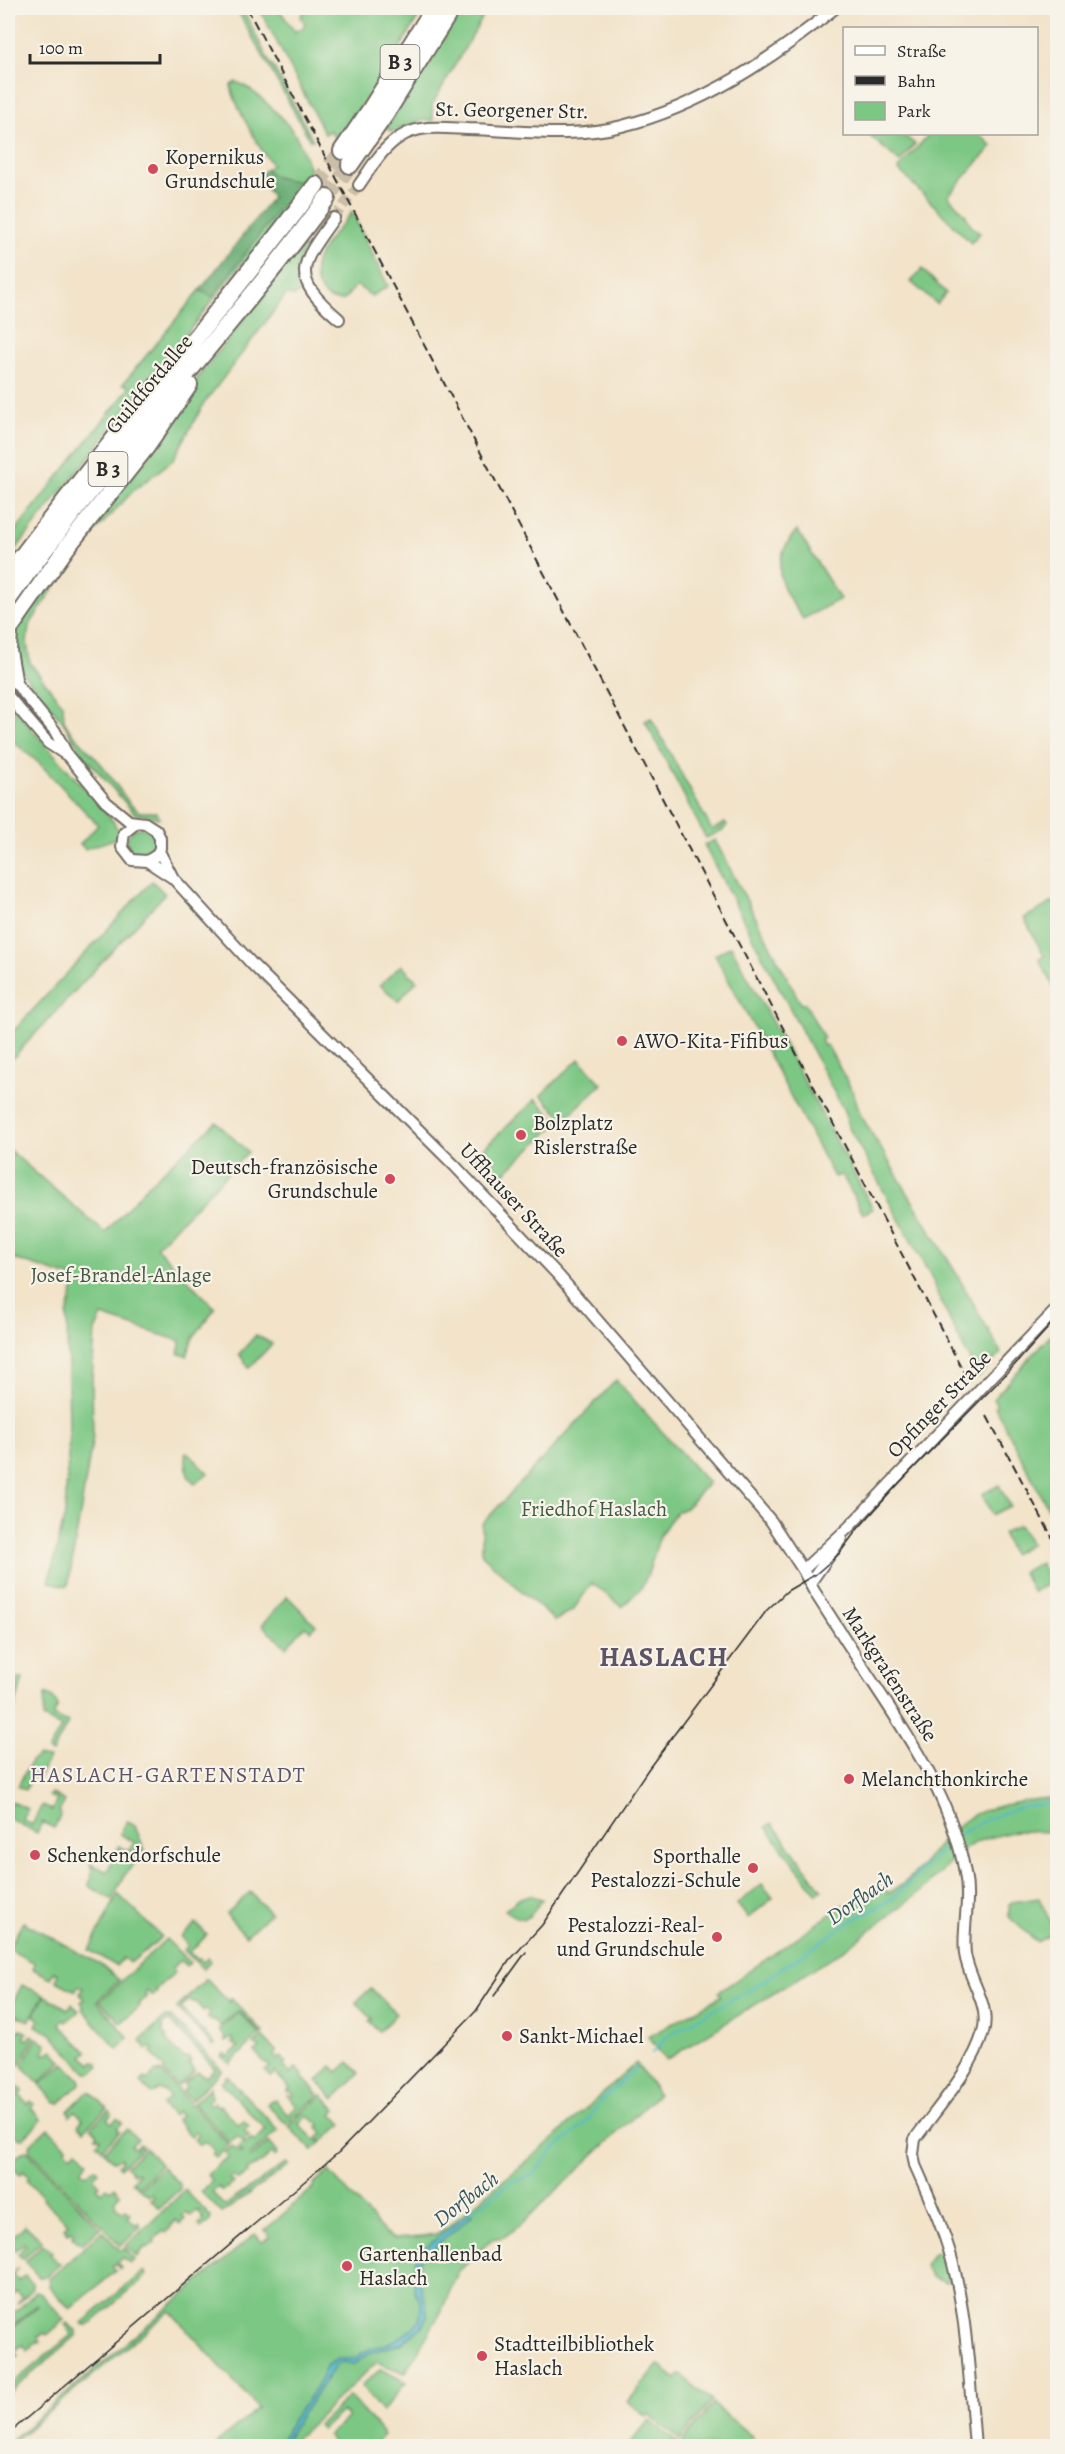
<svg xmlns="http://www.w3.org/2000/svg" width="1065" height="2454" viewBox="0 0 1065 2454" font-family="Alegreya,serif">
<rect width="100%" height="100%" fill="#f7f3e8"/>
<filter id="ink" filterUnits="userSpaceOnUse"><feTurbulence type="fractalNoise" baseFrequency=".0167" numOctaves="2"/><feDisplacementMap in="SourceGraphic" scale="12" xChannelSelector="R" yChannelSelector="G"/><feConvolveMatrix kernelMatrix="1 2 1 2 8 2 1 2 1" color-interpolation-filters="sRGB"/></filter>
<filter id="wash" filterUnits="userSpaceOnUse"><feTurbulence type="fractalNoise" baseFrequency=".008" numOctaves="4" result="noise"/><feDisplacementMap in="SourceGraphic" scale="24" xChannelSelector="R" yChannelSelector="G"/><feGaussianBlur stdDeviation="1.35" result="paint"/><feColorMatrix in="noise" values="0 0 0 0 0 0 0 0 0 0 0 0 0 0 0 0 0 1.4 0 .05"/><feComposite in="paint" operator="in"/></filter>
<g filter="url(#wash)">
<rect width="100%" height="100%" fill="#f2e3c9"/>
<path fill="#7dc784" stroke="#547958" stroke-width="1.5" d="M236 8H242L271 65 274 68 313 140H310Z
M259 8H278L295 32 297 29H302L305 23 301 17 304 8H424L392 61 338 143 330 130 325 134Z
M463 8H488L432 105 433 121 423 120 393 132 386 128Z
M236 82C254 88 286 120 296 136 302 147 306 160 311 171L298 182 276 177 266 170 272 164C261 152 232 100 231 85Z
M873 134H902L915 144 900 162 870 136Z
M929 134H979L992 146 948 196 965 214 972 227 980 233 971 243 898 169Z
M295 198 261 245 244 261 161 366 139 387 134 400 8 559V540L130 387 123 384 200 290 212 297 282 205Z
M352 212 388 286 372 296 356 285 344 300C333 302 326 299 320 289 301 260 337 233 352 212Z
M302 245 304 248 297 266 302 291 295 296 286 295 205 402 173 460 133 491 78 550 29 626 27 643 30 663 63 705 64 720 68 728 102 765 130 804 140 812H156L159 818 135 814 81 752 63 722 25 676 18 663 15 650 16 625 183 402 199 376Z
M922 269 946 293 937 304 911 282Z
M797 530 840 599 803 619C779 586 768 564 797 530Z
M8 702 113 821 119 832 115 839 85 849 80 844 98 825 41 765 8 737Z
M651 718 712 830 725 823 727 825 723 830 706 838 645 721Z
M127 842a14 14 0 1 1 28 0a14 14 0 1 1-28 0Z
M715 840 801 1004 805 1003 824 1038 821 1040 824 1046 827 1045 854 1094 860 1114 956 1273 1001 1353 978 1377 936 1292 933 1281 849 1128 844 1111 704 845Z
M152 881 165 894 8 1063V1037Z
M1057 900V993L1039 959 1044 956 1024 918Z
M731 946 873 1209 863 1214 842 1175 834 1177 715 955Z
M401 965 417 981 398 1001 380 985Z
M579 1059 602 1084 564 1120 541 1095Z
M536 1099 558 1123 497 1180 475 1156Z
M216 1122 248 1152 156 1247 215 1308 193 1338 187 1356 179 1354 180 1341 102 1316 95 1331 92 1380 93 1436 68 1586 49 1582 65 1514 69 1434 67 1316 76 1279 8 1257V1149L105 1233 148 1185Z
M1057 1328V1526L995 1407 997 1405 993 1399Z
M256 1335 272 1344 249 1368 239 1354Z
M616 1380 708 1483 686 1508 676 1512 671 1519 660 1535 649 1571 642 1587 622 1607 592 1583 573 1610 555 1621 482 1555V1524Z
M187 1452 208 1473 195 1484 188 1476 185 1454Z
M999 1485 1010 1506 992 1515 982 1494Z
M1019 1525 1031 1544 1012 1554 1002 1533Z
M1040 1563 1050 1583 1033 1592 1022 1572Z
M287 1596 316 1625 311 1631 305 1626 286 1647 262 1625Z
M8 1675 23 1679 8 1730Z
M45 1694 53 1698 58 1706 53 1716 68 1723 52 1753 48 1751 61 1727 43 1718Z
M38 1756 49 1758 38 1778 33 1775 25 1790 18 1786 31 1761Z
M51 1793 65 1801 59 1812 61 1814 54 1828 42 1822 37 1833 8 1818V1800L28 1809 22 1819 32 1825 42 1805 52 1810 57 1800 49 1796Z
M1037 1799H1057V1832L1015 1831 981 1840 967 1847 921 1891 847 1948 666 2060 648 2037 721 1996 719 1992 845 1904H850L881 1885 888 1893C919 1879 935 1843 962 1822 983 1806 1011 1804 1037 1799Z
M127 1821 135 1826 145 1851 124 1876 112 1900 89 1886 92 1871 90 1863 107 1872 119 1846 130 1851 134 1842 120 1834Z
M772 1823 822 1890 817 1894 766 1827Z
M762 1884 773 1898 748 1918 737 1904Z
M250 1892 270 1913 246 1936 226 1914Z
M118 1894 162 1937 130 1963 123 1958 116 1966 89 1950Z
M529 1895 542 1899C529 1918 527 1926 505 1910L520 1898Z
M1039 1898 1055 1932 1037 1942 1009 1917V1905L1012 1902Z
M23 1922 102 1965 119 1980 97 2001 129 2038 117 2049 82 2008 84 2006 81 2002 84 1999 80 1994 83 1988 78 1986 76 1991 56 1981 58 1974 54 1972 51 1978 33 1969 35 1963 8 1949Z
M196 1923 207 1935 190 1952 198 1960 200 1959 203 1962 208 1958 211 1961 203 1969 184 1950 188 1946 181 1937Z
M166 1939 190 1963 186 1966 181 1960 172 1969 175 1972 156 1990 157 1992 153 1996 147 1991 145 1994 147 1997 139 2004 140 2006 121 2023 100 2001Z
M206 1979 230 2003 229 2000 231 1998 263 2032 262 2034 239 2011 221 2026 214 2019 211 2021 207 2017 210 2014 206 2010 203 2012 196 2002 188 2001 181 2008 215 2044 213 2046 177 2008Z
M22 1985 44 1995 29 2021 8 2012Z
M371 1988 396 2014 379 2032 369 2022 372 2019 356 2002Z
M45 1996 68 2009 72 2004 79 2011 67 2021 63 2019 60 2024 87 2052 82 2056 91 2064 94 2061 98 2063 99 2066 92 2073H87L50 2033 36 2026 39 2019 34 2016Z
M239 2013 260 2034 230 2064 221 2056 224 2053 228 2057 238 2047 232 2043 234 2041 231 2038 226 2042 225 2040 226 2038 219 2030Z
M166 2017H171L222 2070 191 2100 182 2091 186 2087 184 2084 198 2072 206 2077 215 2069 169 2020 162 2026 164 2029 162 2031 167 2037 165 2039 184 2059 187 2057 191 2061 189 2063 195 2071 180 2085 177 2086 163 2071 165 2069 151 2052 153 2050 150 2047 147 2049 140 2041Z
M20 2029 27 2033 24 2037 28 2040 32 2035 35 2037 20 2064H18L15 2068 10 2066 12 2061 8 2058V2041L10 2035 15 2037Z
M262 2037 277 2052 274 2055 278 2060 281 2057 286 2062 283 2065 290 2074 296 2068 303 2075 302 2077 319 2095 286 2124 267 2104 271 2100H275L288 2115 297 2106 287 2095 291 2097 294 2095 290 2091H287L290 2088 275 2073 270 2077 265 2071 270 2067 254 2052 260 2048 254 2044Z
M37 2038 47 2045 43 2053 45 2055 53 2050 62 2061 39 2083 22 2066Z
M349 2062 359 2073 334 2099 317 2081 332 2066 338 2072Z
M64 2063 80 2079V2084L60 2103H55L40 2084Z
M636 2063 658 2094 520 2225 504 2237 492 2239 458 2272 441 2312 405 2373 377 2362 292 2442 296 2446H218L216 2444 258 2408 170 2311 8 2446V2443L255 2234 262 2242 270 2236 265 2230 314 2187 313 2185 329 2171 385 2233 394 2238 423 2236 436 2234 447 2227 545 2146Z
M160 2071 229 2145 216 2158 212 2154 215 2151 207 2142H203L199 2145 194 2139 198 2135 195 2132 190 2136 176 2120 180 2116 177 2112 173 2116 162 2105 170 2098 165 2092 160 2089 152 2094 140 2082 144 2078 147 2080 156 2072 158 2073Z
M227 2076 278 2130 250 2156 251 2158 269 2142 278 2153 275 2156 271 2153 264 2161 247 2170 248 2173 238 2180 232 2176 229 2179 233 2183 223 2191 219 2187 212 2192 224 2206 286 2163 289 2165 222 2213 201 2192 212 2181 207 2175 219 2163 229 2157 225 2153 232 2146 240 2153 242 2152 238 2148 244 2142 246 2143 251 2138 254 2141 266 2130 221 2082Z
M18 2086 23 2091 19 2095 28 2104 31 2101 34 2104 31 2108 42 2120 23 2138H18L8 2127V2091L10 2094Z
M210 2087 211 2098 207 2101 210 2105 213 2103 218 2107 220 2105 239 2125 244 2121 249 2126 244 2131 249 2135 243 2141 237 2136 230 2143 193 2103Z
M87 2092H91L107 2108 84 2130 78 2125 83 2119 75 2112 70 2116 68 2111Z
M322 2095 336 2110 332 2115 343 2124 322 2142 318 2138 323 2133 318 2127 320 2125 307 2116 299 2124 315 2140 317 2139 321 2143 312 2150 288 2126Z
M109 2110 112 2113 107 2119 112 2123 117 2118 122 2123 117 2128 120 2131 102 2149 97 2143 101 2138 96 2136 98 2134 91 2127Z
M48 2128 67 2147 66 2150 71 2155 77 2149 88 2161 81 2171 85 2175 95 2168 99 2172 93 2177 100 2185 97 2187 102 2192 106 2188 110 2191 114 2187 120 2194 114 2201 116 2204 115 2206 123 2213 126 2210 130 2214 127 2217 136 2225 139 2222 141 2226 121 2246 29 2150 31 2144Z
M127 2129 138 2140 131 2145 135 2149 140 2144 143 2146 120 2168 118 2165 122 2161 120 2158 114 2161 104 2151Z
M145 2148 161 2165 138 2187 132 2181 139 2174 137 2172 134 2174 126 2166Z
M27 2151 100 2228 82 2244 78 2243 72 2237 74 2234 71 2231 68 2233 64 2228 68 2224 66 2221 42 2199 43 2197 27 2180 29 2177 24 2171 20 2175 12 2167 9 2169 8 2165 22 2152Z
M163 2167 180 2185V2189L159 2208 151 2200 154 2198 152 2194 149 2196 139 2189Z
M185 2190 211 2217 210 2221 201 2228 199 2225 204 2220 198 2210 190 2216 186 2212 182 2216 185 2219 180 2224 176 2220 166 2233 163 2231 154 2241 155 2243 147 2248 145 2247 137 2257 126 2246Z
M25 2225 42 2241 23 2259 18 2254 26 2245 24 2243 15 2251 8 2242Z
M102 2231 121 2251 125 2248 134 2260 130 2264 122 2258 117 2262 121 2268 120 2269 115 2264 112 2267 116 2271 70 2309 49 2286 48 2280Z
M43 2244 52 2252 50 2255 60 2264 46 2277H39L25 2262Z
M942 2250 950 2279 946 2283 932 2277 925 2266 933 2253Z
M18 2268 13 2274 19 2281 25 2276 32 2283V2290L17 2304 22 2297 17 2292 14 2295 8 2288V2278Z
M144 2271 147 2275 145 2277 94 2321 88 2325H84L82 2323Z
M36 2292 41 2294 65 2320 47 2335 45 2333 38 2337 41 2341 32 2344 33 2346 28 2351 23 2345 14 2351 18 2356 8 2366V2332L38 2306 37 2305 8 2330V2319Z
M68 2323 76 2331V2336L8 2394V2387L71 2335 66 2325Z
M658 2365 676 2379 680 2374 712 2401 680 2440 648 2414 646 2416 628 2402Z
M381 2369 406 2382 382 2412 361 2386Z
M350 2396 384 2435 373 2446H334L328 2436 348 2417 342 2411 322 2429 318 2425Z
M713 2404 753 2437 745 2446H628L649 2420 680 2445Z"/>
<path fill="#66ac72" stroke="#486c4e" stroke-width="1.5" d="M266 170 276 177 298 182 311 171 313 175 295 198 282 205 212 297 200 290 272 198 259 175Z"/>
<path fill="#50bacd" stroke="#3e727c" stroke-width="1.5" d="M471 2211 473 2214 420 2260 418 2279 426 2304 427 2316 421 2327 403 2343 371 2352 354 2364 342 2362 336 2365 293 2427 284 2446H280L292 2420 318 2385 327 2365 338 2359H355C370 2346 371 2349 389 2343 401 2339 412 2329 420 2320L421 2302 414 2290 416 2258 425 2248Z"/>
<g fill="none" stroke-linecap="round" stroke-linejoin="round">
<path stroke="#50bacd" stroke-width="2" d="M958 1836C986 1816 1023 1804 1058 1802
M653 2053 666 2037 759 1984 853 1920 892 1899 953 1839
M471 2212 512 2182 533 2175 551 2152 585 2124 600 2102 637 2067"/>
</g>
</g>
<g filter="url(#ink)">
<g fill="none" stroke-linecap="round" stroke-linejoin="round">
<path stroke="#cabea9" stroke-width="10" stroke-dasharray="10 5" stroke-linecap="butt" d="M334 218 359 185"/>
<path stroke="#cabea9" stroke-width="16" stroke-dasharray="16 8" stroke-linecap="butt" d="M316 185 342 151
M327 198 350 165"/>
<g stroke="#716b62" stroke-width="14">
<path id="minor" d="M359 185C371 168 382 148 400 137 420 124 445 128 467 129 518 130 572 139 622 126 702 106 772 59 835 8
M334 218C299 266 290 277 339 319
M9 675 55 731 68 756 106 802 129 821 145 823 156 830 160 838V848L157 855 147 861 132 860 122 847 124 833 135 824
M8 696 48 743 68 756
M159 851 173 878 252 964 455 1166 559 1276 771 1521 803 1570 814 1591C832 1619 850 1647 868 1675 909 1737 952 1799 965 1873 971 1901 962 1928 965 1954 969 1981 991 2005 983 2032 973 2069 937 2108 915 2139L913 2154 915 2165C931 2201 948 2238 956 2277 968 2332 970 2390 975 2446
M147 861 173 878
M985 1384 1058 1308
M803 1570 849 1527 971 1399
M810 1583 841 1539"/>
</g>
<g stroke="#716b62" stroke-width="20">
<path id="highway" d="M342 151 370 110 434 8
M350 165 385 115 452 8
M8 575C107 442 216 318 316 185
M8 600C106 460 226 336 327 198
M9 629 8 651 13 679
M8 631 67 547 147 446 189 385"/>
</g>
<use href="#minor" stroke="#fff" stroke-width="10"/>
<use href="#highway" stroke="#fff" stroke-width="16"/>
<path stroke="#2b2b2b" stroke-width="1.5" d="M494 1996 526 1952
M8 2434 339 2152 476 2011 509 1961 542 1925 649 1768 767 1610 787 1591 816 1574 839 1554 856 1531 899 1483 1010 1370 1058 1317"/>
<path stroke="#2b2b2b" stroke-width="2" stroke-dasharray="9 4.5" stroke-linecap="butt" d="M247 8 969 1382
M987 1416 1058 1548"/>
<g stroke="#716b62" stroke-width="14" stroke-linecap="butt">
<path id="minor-bridge" d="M971 1399 985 1384"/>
</g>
<use href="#minor-bridge" stroke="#fff" stroke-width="10"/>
</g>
</g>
<g fill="#d1495b" stroke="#f7f3e8" stroke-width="2">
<circle cx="153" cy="169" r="6"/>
<circle cx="622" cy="1041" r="6"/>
<circle cx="521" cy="1135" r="6"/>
<circle cx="390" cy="1179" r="6"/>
<circle cx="849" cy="1779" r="6"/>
<circle cx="35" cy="1855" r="6"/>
<circle cx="753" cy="1868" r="6"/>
<circle cx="717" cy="1937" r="6"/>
<circle cx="507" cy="2036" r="6"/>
<circle cx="347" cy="2266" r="6"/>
<circle cx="482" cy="2356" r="6"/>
</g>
<g text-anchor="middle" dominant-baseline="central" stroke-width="4.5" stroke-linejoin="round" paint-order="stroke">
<g fill="#f7f3e8" stroke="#686764" stroke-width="1.5">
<rect x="380.5" y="45" width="39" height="34" rx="4.5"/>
<rect x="88.5" y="452" width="39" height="34" rx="4.5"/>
</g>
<g font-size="20" font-weight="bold" fill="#2b2b2b">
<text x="400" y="62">B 3</text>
<text x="108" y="469">B 3</text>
</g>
<g font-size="21" fill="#2b2b2b" stroke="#f7f3e8">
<text transform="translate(512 110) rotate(1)">St. Georgener Str.</text>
<text transform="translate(149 384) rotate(-50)">Guildfordallee</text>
<text transform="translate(514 1200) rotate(47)">Uffhauser Straße</text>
<text transform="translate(939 1404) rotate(-46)">Opfinger Straße</text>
<text transform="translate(890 1674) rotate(57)">Markgrafenstraße</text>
</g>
<g font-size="21" fill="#2b2b2b" stroke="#f7f3e8" text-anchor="start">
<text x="165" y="157">Kopernikus<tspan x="165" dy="24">Grundschule</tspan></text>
<text x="634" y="1041">AWO-Kita-Fifibus</text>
<text x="533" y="1123">Bolzplatz<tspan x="533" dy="24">Rislerstraße</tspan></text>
<text x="378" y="1167" text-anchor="end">Deutsch-französische<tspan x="378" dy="24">Grundschule</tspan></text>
<text x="861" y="1779">Melanchthonkirche</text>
<text x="47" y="1855">Schenkendorfschule</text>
<text x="741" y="1856" text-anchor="end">Sporthalle<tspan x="741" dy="24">Pestalozzi-Schule</tspan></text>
<text x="705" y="1925" text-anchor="end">Pestalozzi-Real-<tspan x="705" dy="24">und Grundschule</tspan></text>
<text x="519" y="2036">Sankt-Michael</text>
<text x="359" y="2254">Gartenhallenbad<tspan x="359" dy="24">Haslach</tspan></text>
<text x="494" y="2344">Stadtteilbibliothek<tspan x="494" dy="24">Haslach</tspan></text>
</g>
<g font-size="21" fill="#445a46" stroke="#f7f3e8">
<text x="121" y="1275">Josef-Brandel-Anlage</text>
<text x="594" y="1509">Friedhof Haslach</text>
</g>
<g font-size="22" letter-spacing="1.5" fill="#5e5468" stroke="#f7f3e8">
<text x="168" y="1775">HASLACH-GARTENSTADT</text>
</g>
<g font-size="22" font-style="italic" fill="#36565c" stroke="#f7f3e8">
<text transform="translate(860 1898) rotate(-35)">Dorfbach</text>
<text transform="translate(466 2199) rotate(-38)">Dorfbach</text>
</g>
<g font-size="27" font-weight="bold" letter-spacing="1.5" fill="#5e5468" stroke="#f7f3e8">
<text x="664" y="1657">HASLACH</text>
</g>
</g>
<rect width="1065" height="2454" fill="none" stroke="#f7f3e8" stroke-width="30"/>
<rect x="843" y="27" width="195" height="108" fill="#f7f3e8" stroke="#a5a39c" stroke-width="1.5"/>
<rect x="855" y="46" width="30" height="9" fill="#ffffff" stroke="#a5a39c" stroke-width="1.5"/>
<text x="897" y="57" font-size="18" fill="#2b2b2b">Straße</text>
<rect x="855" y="76" width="30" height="9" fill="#2b2b2b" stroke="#a5a39c" stroke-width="1.5"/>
<text x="897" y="87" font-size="18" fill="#2b2b2b">Bahn</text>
<rect x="855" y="102" width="30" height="18" fill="#7dc784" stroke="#a5a39c" stroke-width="1.5"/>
<text x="897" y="117" font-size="18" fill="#2b2b2b">Park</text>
<path d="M30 54v9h130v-9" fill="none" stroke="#2b2b2b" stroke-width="3"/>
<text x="39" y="54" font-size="18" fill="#2b2b2b" stroke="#f7f3e8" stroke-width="4.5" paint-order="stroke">100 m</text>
</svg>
